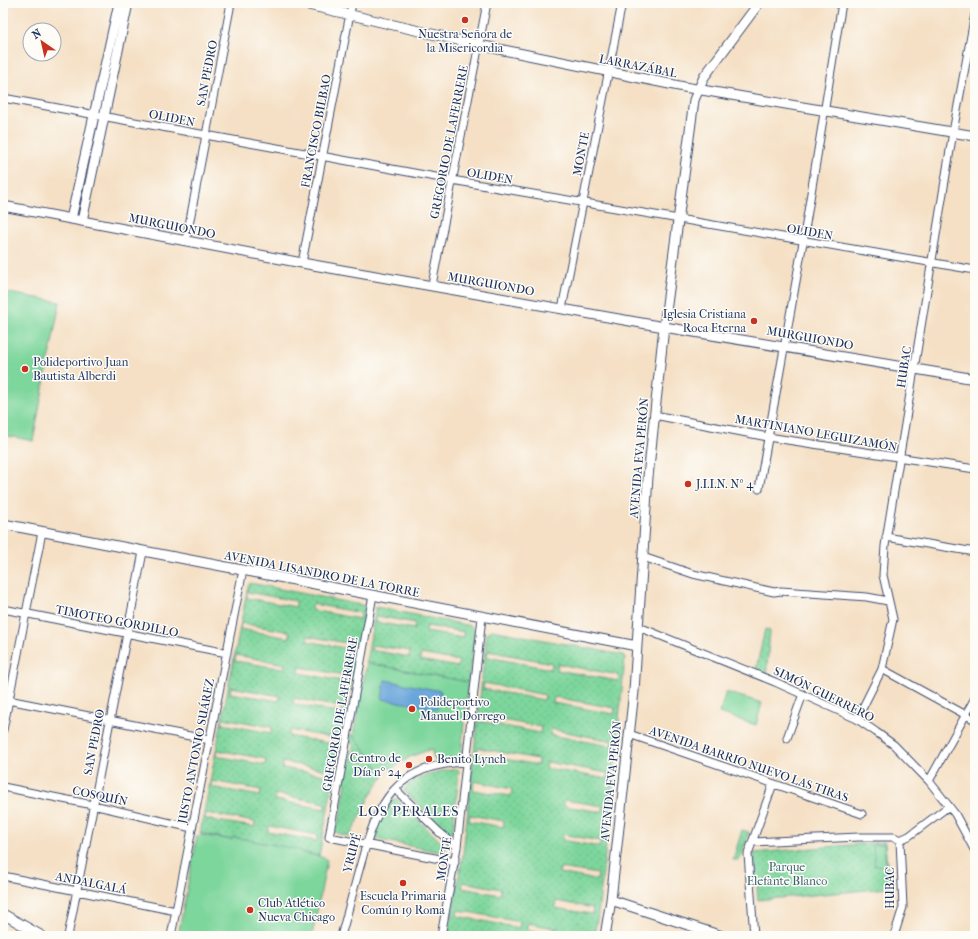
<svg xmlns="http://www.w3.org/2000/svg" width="978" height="939" viewBox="0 0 978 939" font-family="'IM FELL French Canon',serif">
<defs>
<pattern id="grass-dots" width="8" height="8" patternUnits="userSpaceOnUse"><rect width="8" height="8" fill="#7dd69b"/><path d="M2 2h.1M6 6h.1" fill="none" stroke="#6bb888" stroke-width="1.8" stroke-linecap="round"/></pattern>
</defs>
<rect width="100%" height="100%" fill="#fdfcf7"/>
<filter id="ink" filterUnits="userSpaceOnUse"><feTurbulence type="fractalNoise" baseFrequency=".025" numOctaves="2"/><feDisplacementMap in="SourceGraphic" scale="8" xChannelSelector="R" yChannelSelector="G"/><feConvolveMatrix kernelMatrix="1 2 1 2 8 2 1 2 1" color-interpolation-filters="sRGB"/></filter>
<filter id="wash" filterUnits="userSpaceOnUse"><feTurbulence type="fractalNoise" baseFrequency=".012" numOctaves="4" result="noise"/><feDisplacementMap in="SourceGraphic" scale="16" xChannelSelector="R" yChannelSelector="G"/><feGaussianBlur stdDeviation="0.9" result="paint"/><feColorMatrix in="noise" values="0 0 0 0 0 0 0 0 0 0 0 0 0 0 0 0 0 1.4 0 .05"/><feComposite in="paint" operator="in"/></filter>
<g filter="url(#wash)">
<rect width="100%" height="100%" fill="#f5e0c5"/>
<path fill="url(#grass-dots)" stroke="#4c827c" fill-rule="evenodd" d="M96 126 98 127 81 208H79L77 207Z
M250 583 366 606 319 856 233 837 232 840 200 833 248 586ZM247 592 296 601V607L247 598ZM313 604 361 613 360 619 311 610ZM241 623 290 632 289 638 240 629ZM308 636 357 645 356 650 307 641ZM236 655 285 664 284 669 235 661ZM300 667 349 676 348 682 299 673ZM231 687 280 696 279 701 230 693ZM294 698 343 708 342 713 293 704ZM223 718 272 727 271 733 222 724ZM290 730 339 739 338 745 289 736ZM217 750 266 759 265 765 216 756ZM283 762 332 771 331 776 282 768ZM212 781 261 790 260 796 211 787ZM276 794 325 803V809L275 800ZM206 813 255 822 254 827 205 819ZM269 826 318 835 317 841 268 832Z
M376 607 471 626 475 631 468 682 366 663ZM377 616 415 623 414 629 376 622ZM427 626 464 632 463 638 426 632ZM372 645 410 651 409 657 371 650ZM421 654 459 661 458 667 420 660Z
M765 629 770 631 766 678 755 674Z
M492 630 623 655 625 658 610 812 598 914 594 936 528 923 526 929 560 936H448L463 854 487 633ZM488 651 552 663 551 669 487 657ZM558 664 619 675 618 681 557 670ZM484 683 545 695 544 700 483 689ZM554 697 615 708 614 714 553 703ZM480 716 541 727 540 733 479 721ZM551 729 612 741 611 746 550 735ZM478 748 538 759V765L477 754ZM547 762 608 773 607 779 546 768ZM474 781 512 789 511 796 473 790ZM565 800 603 806 602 812 564 806ZM470 815 504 821 503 827 469 821ZM563 834 600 841V847L562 840ZM560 868 598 874 597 880 559 873ZM463 882 501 889 500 895 462 888ZM556 901 593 908 592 914 555 908ZM458 910 520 922 519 928 457 916Z
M350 735H353L384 776C368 793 362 817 349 837L332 831 335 822 339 823 346 783 342 782 343 777H347L354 744 349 742Z
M452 769H458L459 772 453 831 449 834 404 791C408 777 440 771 452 769Z
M397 799 446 847 444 853 376 839 374 831 392 800Z
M742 830 749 832 741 858 738 860H733Z
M885 842 889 888 758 900 754 853Z"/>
<path fill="#7dd69b" stroke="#4c827c" d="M3 292 60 302 33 441 3 435Z
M367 663 468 682 461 755 460 757 435 761 431 749 410 757 393 768 380 770 353 735Z
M726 692 762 703 756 725 719 713Z
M202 835 232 840 233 837 301 850 300 852 325 858 327 861 312 936H178L197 836Z
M884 844 886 865 875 866 873 845Z"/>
<path fill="#68a5da" stroke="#426a9c" d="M385 680 441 691 437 709 382 699Z"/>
</g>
<g filter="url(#ink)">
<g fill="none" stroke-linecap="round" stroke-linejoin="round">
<g stroke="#3c4a6d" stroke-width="9">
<path id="street" d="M3 98 452 180 975 270
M186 241 231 3
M302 263 352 3
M432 285 487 3
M562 309 622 3
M654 415 768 437 975 469
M759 489 803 242 842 3
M886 537 975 552
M643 557 693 574 774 592 781 591 867 597 888 601
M373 595 329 837 455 862
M3 609 227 653
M639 627 775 682 857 719 876 732 894 745 929 781 955 814 975 851
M882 669 975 720
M3 699 210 740
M857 719 882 669 893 619 883 575 885 546 953 132 975 14
M3 730 42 532
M629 734 862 814
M787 738 803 694
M929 781 975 698
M3 787 93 805 192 828
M395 789 439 832 457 847
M900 840 909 836 949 806
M752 842 859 837H894L900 840
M3 876 176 911
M68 936 143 552
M171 936 243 570
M341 936C348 912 354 887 361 863 378 801 396 764 467 762
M441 936 457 847 482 617
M754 936 748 854 773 784
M894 936 903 907 900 840"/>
</g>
<g stroke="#3c4a6d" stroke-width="11">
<path id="secondary" d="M300 3 479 45 684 87 975 136
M3 206 302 263 664 327 975 379
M71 219 119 3
M82 221 128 3
M3 524 637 646
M611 900 722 936
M3 914 42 936
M605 936 611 900 634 691 648 477 664 327 694 100 704 77 759 3"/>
</g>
<use href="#street" stroke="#fff" stroke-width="7"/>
<use href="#secondary" stroke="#fff" stroke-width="9"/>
</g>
</g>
<g fill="#c8321e" stroke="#fdfcf7" stroke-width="1.5">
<circle cx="465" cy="20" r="4"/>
<circle cx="754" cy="321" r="4"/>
<circle cx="25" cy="369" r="4"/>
<circle cx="688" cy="484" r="4"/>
<circle cx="412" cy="709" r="4"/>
<circle cx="429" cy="759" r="4"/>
<circle cx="409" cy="765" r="4"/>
<circle cx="403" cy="883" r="4"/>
<circle cx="250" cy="910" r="4"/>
</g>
<g text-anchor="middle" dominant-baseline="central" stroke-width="3" stroke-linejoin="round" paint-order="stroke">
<g font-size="12" fill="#1b2f5e" stroke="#fdfcf7" text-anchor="start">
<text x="465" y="34" text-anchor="middle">Nuestra Señora de<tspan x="465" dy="14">la Misericordia</tspan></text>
<text x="746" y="314" text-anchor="end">Iglesia Cristiana<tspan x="746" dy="14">Roca Eterna</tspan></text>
<text x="33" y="362">Polideportivo Juan<tspan x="33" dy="14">Bautista Alberdi</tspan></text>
<text x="696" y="484">J.I.I.N. Nº 4</text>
<text x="420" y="702">Polideportivo<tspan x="420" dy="14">Manuel Dorrego</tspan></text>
<text x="401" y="758" text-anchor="end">Centro de<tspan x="401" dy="14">Día n° 24</tspan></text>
<text x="437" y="759">Benito Lynch</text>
<text x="403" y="896" text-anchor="middle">Escuela Primaria<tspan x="403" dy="14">Común 19 Roma</tspan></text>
<text x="258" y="903">Club Atlético<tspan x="258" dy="14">Nueva Chicago</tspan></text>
</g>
<g font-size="12" fill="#1b2f5e" stroke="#fdfcf7">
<text transform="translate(638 66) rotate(11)">LARRAZÁBAL</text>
<text transform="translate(207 73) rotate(-79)">SAN PEDRO</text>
<text transform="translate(172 118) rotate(11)">OLIDEN</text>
<text transform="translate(316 131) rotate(-79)">FRANCISCO BILBAO</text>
<text transform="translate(449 142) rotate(-79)">GREGORIO DE LAFERRERE</text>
<text transform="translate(581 154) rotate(-79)">MONTE</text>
<text transform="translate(490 176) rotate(10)">OLIDEN</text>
<text transform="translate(172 226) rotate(11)">MURGUIONDO</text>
<text transform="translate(810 232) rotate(10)">OLIDEN</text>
<text transform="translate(491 284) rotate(10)">MURGUIONDO</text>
<text transform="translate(810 338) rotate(10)">MURGUIONDO</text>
<text transform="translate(904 367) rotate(-81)">HUBAC</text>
<text transform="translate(816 433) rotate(10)">MARTINIANO LEGUIZAMÓN</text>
<text transform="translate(639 458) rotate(-85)">AVENIDA EVA PERÓN</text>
<text transform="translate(322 574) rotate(11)">AVENIDA LISANDRO DE LA TORRE</text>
<text transform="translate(117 621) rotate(11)">TIMOTEO GORDILLO</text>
<text transform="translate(824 694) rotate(26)">SIMÓN GUERRERO</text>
<text transform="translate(340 714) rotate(-80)">GREGORIO DE LAFERRERE</text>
<text transform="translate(94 742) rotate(-79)">SAN PEDRO</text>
<text transform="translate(196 751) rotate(-79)">JUSTO ANTONIO SUÁREZ</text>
<text transform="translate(749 764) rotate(19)">AVENIDA BARRIO NUEVO LAS TIRAS</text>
<text transform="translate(611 781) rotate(-84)">AVENIDA EVA PERÓN</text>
<text transform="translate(100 796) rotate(12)">COSQUÍN</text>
<text transform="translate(352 853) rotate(-75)">YRUPÉ</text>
<text transform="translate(444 859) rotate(-81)">MONTE</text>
<text transform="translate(91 883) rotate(11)">ANDALGALÁ</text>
<text transform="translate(890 888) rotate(-90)">HUBAC</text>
</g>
<g font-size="12" fill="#386170" stroke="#fdfcf7">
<text x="787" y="867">Parque<tspan x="787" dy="14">Elefante Blanco</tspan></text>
</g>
<g font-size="14" letter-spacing="1" fill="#1b2f5e" stroke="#fdfcf7">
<text x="409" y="811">LOS PERALES</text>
</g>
</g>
<rect width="978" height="939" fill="none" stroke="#fdfcf7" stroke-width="16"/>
<g transform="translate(42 42) rotate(326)"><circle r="19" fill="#fdfcf7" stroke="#a3aaba"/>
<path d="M0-3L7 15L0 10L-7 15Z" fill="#c8321e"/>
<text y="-6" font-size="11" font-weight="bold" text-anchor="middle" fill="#1b2f5e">N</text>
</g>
</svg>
